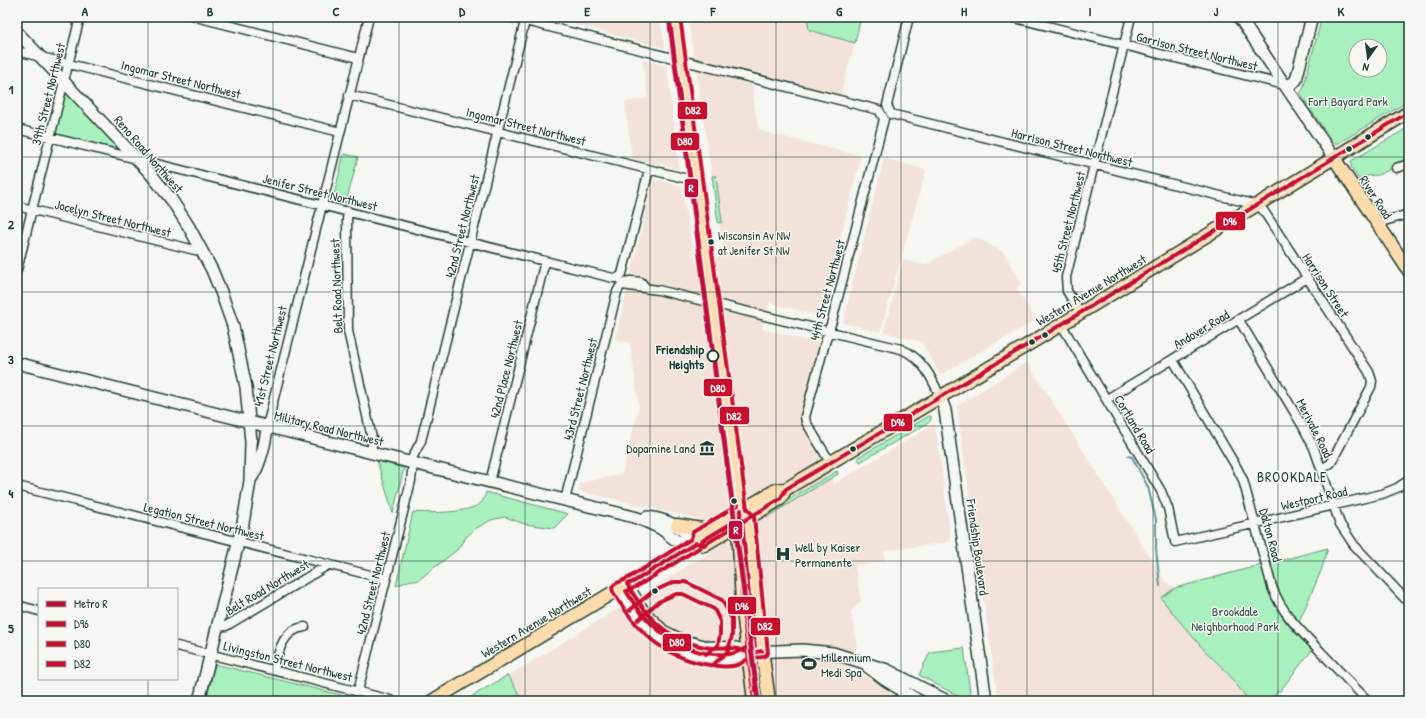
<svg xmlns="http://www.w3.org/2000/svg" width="1426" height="718" viewBox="0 0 1426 718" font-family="'Patrick Hand',sans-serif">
<rect width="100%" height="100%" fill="#f6f6f2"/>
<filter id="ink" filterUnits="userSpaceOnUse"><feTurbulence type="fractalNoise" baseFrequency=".025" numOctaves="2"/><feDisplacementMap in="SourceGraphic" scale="8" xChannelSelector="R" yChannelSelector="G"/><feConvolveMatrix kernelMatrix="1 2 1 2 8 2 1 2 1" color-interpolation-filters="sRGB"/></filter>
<g filter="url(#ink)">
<path fill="#f3e2da" d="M546 17H660L665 48Z
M688 17H807L809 30 855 43 840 95 752 72 753 95 758 128 764 132 861 156 821 316 769 303 762 329 822 344 802 421 834 484 934 424 937 435 951 542 884 551 885 561 855 566 861 601 851 611 857 646 849 669 866 677 906 701H524L508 676 709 553 699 519 578 491 580 483 622 474 639 407 630 343 615 339 654 179 681 186 695 261 724 256Z
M642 60 667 66 679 169 632 158 625 102 648 98Z
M884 158 926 170 880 332 843 323Z
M975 237 1003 252 1022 283 1016 288 1036 320 940 375 922 342 884 332 903 260 925 265Z
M1027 362 1165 581 1175 588 1161 598 1175 616 1205 651 1226 671 1249 701H998L957 406Z"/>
<path fill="#a8f0bd" stroke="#649678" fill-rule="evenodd" d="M807 17H861L855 43 809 30Z
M1322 17H1409V101L1337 144 1331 140 1300 93 1303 89ZM1356 46H1380V70H1356Z
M66 92H68L119 146 117 149 57 134 56 130Z
M1409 127V161L1378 175 1364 176 1359 179 1351 167V161Z
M344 154 358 157 346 203 333 199Z
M712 176H716L722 222 718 223Z
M929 416H931V420L928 423 860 462 857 458Z
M377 461 404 468 393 513Z
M837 471 838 474 767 517 766 514 771 510Z
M486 492 568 514 554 528 525 524 505 517 491 520 475 529 466 537 457 550 417 581 411 580 396 586 413 512C430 513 467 514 481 503 484 500 485 495 486 492Z
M1328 548 1321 571 1298 624C1285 604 1274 587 1271 563Z
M1261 565C1266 581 1271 597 1279 612 1287 626 1301 639 1312 650L1279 692 1277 691 1273 701H1249L1226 671 1205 651 1175 616 1161 598 1175 588Z
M964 648 971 699 967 701 919 675 930 652Z
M215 664 365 701H206Z
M508 675 523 701H464Z"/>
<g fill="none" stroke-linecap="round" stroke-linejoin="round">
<path stroke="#5c979c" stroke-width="2" d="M1128 456 1132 457 1148 487 1156 520V549L1160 586"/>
<g stroke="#1f3d34" stroke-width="11">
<path id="street" d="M196 17 358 58
M510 17 879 110 884 119 832 321 825 343 805 417 806 422 830 462
M909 17 887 105 891 114 1257 205 1263 210 1369 372 1372 381 1371 387 1331 463 1322 469
M1011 17 1285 85
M17 51 340 132
M349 95 696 181
M17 129 613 278H618L622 274 649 170
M1396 168 1409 164
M17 206 203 252
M348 211 347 219 348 331 372 438V453
M1377 223 1409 214
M17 270 80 17
M622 285 658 290 901 349C921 357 932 377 940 397
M1080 312 1067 291 1066 277 1131 17
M1239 320 1302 425 1314 448 1340 524 1354 545 1409 603
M1061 324 1161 491 1168 508 1175 542 1382 494 1397 488 1409 480
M1173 360 1237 468 1243 480 1272 587C1282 614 1302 632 1321 652 1337 669 1352 685 1368 701
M1107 399 1307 278
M267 426 369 17
M410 462 421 441 526 17
M490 482 545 261
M17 486 386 579
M565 500 617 292C623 279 629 280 641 282L645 287
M17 605 39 611
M217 627 226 626 328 565
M177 646 387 699 392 701
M274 670C278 652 283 629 305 627
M358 691 411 481 413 463
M899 701 905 687"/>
</g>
<g stroke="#1f3d34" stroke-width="14">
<path id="secondary" d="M1239 17 1334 158
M17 32 150 173 171 199 189 227 212 270 221 292 233 326 246 387 251 442 250 481 243 523 199 701
M1285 85 1292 84 1296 80 1312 17
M17 363 372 453 634 517C643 520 652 524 660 528 670 534 675 543 686 543L690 547
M940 397 945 410 986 701
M252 477C260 465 266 441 267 426
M647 517C664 519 677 524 689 536L686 543
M627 584 641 608 650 618 663 631 681 640 708 647 736 648 747 652 802 650 833 653 887 670 947 701
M618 589C625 601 632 614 642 624 663 647 694 660 725 660 728 659 734 660 737 659 740 657 744 654 747 652
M868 667 884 679 919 701"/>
</g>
<g stroke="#1f3d34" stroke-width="15">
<path id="primary" d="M674 17 741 510 738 525 742 604 754 701
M1334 158 1409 271
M741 510 748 518 756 605 769 701
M677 525 708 530
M696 543 704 545 780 499 786 489
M432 701 627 584 633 582 696 543 697 537 776 490 786 489 1044 335 1409 112"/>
</g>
<use href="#street" stroke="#f6f6f2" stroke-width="8"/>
<use href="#secondary" stroke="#f6f6f2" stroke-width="11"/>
<use href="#primary" stroke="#fcdcac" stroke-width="12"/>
<g stroke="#f6f6f2" stroke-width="7">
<path id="bus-1" d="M741 510 738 525 742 604 754 701
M696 543 704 545 780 499 786 489 1044 335 1409 112
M627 584C648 619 668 642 711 648 718 648 725 647 732 648 737 648 742 651 747 652 752 653 757 652 762 651
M627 584 633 582 696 543"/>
</g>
<g stroke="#f6f6f2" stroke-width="7">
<path id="bus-2" d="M668 18 735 511
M740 518 742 520 750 606 755 646C745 646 739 653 729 654 684 658 648 628 626 591L636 587 699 548 701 546 702 541Z
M638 620 658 602 676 594H683L714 609 720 621V634L718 645 706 654"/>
</g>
<g stroke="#f6f6f2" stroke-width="7">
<path id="bus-3" d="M680 17 747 509
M738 505 693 532 691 539 630 577 615 584 612 587 613 592C636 629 659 655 704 664 714 666 727 668 737 665 741 664 744 661 748 659 755 656 763 660 768 653L754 517 746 506
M630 610 652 592 674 582H686L722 600 732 619V636L728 651 714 664"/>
</g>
<use href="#bus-1" stroke="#c8102e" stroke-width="4"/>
<use href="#bus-2" stroke="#c8102e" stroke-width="4"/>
<use href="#bus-3" stroke="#c8102e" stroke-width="4"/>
<g stroke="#f6f6f2" stroke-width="8">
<path id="metro-1" d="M669 17 758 701"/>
</g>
<use href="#metro-1" stroke="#bf0d3e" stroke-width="5"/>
</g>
</g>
<path fill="none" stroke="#1f3d34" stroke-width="1" stroke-opacity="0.55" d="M148 17V589M273 17V701M399 17V701M525 17V701M650 17V701M776 17V701M901 17V701M1027 17V701M1153 17V701M1278 17V701M17 157H1409M17 292H1409M17 426H1409M17 561H1409M148 679V701"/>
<defs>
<g id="museum-bare" transform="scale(1.2)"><path d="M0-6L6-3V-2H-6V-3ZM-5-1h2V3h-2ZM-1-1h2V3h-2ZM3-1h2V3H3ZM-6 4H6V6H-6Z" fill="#1f3d34" stroke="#f6f6f2" stroke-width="2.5" paint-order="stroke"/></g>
<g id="hospital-bare" transform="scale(1.2)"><path d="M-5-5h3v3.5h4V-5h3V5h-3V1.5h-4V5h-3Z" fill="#1f3d34" stroke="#f6f6f2" stroke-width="2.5" paint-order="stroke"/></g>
<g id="stadium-bare" transform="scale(1.2)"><path d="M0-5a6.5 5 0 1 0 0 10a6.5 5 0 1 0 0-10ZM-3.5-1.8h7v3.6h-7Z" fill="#1f3d34" stroke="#f6f6f2" stroke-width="2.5" paint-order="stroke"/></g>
</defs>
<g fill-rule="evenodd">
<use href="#museum-bare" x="707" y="448"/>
<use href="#hospital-bare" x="783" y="554"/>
<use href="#stadium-bare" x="809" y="664"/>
</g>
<g fill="#1f3d34" stroke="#f6f6f2" stroke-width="1.5">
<circle cx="1368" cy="137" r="3.5"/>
<circle cx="1349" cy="149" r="3.5"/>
<circle cx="711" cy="242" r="3.5"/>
<circle cx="1045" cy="335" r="3.5"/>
<circle cx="1032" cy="342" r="3.5"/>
<circle cx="853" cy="449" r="3.5"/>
<circle cx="734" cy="501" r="3.5"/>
<circle cx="655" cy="591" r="3.5"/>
</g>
<circle fill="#f6f6f2" stroke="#1f3d34" stroke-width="2" cx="713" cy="356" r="5.5"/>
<g text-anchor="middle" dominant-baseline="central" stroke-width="3" stroke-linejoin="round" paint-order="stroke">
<g font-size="12" fill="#1f3d34" stroke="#f6f6f2" text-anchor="start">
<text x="718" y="235">Wisconsin Av NW<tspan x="718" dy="15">at Jenifer St NW</tspan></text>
</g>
<g font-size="13" fill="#1f3d34" stroke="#f6f6f2">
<text transform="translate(1197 51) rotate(14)">Garrison Street Northwest</text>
<text transform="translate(181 79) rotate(14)">Ingomar Street Northwest</text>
<text transform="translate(48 94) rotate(-76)">39th Street Northwest</text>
<text transform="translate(526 126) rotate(14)">Ingomar Street Northwest</text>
<text transform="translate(1072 147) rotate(14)">Harrison Street Northwest</text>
<text transform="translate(149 154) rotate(49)">Reno Road Northwest</text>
<text transform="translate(320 192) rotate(14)">Jenifer Street Northwest</text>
<text transform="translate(1376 197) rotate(57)">River Road</text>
<text transform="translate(113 218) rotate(14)">Jocelyn Street Northwest</text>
<text transform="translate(1068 222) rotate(-76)">45th Street Northwest</text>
<text transform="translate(462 226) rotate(-76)">42nd Street Northwest</text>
<text transform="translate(1326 285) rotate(57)">Harrison Street</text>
<text transform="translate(336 286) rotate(-92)">Belt Road Northwest</text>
<text transform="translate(827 290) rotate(-75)">44th Street Northwest</text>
<text transform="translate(1091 290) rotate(-31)">Western Avenue Northwest</text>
<text transform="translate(1201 329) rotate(-31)">Andover Road</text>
<text transform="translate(270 356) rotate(-76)">41st Street Northwest</text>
<text transform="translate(506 369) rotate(-76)">42nd Place Northwest</text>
<text transform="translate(580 389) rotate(-76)">43rd Street Northwest</text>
<text transform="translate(1135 424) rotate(59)">Cortland Road</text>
<text transform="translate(329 428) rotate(14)">Military Road Northwest</text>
<text transform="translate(1315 428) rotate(63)">Merivale Road</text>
<text transform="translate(1314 498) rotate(-13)">Westport Road</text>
<text transform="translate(204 521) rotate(14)">Legation Street Northwest</text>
<text transform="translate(1271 535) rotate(75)">Dalton Road</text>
<text transform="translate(978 547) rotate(82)">Friendship Boulevard</text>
<text transform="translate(373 583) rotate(-76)">42nd Street Northwest</text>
<text transform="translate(267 587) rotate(-31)">Belt Road Northwest</text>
<text transform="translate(536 622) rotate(-31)">Western Avenue Northwest</text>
<text transform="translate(288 661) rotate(14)">Livingston Street Northwest</text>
</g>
<g font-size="13" fill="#345849" stroke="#f6f6f2">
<text x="1348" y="101">Fort Bayard Park</text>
<text x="1235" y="611">Brookdale<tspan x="1235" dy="15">Neighborhood Park</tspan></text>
</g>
<g font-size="13" font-weight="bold" fill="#1f3d34" stroke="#f6f6f2" text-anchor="end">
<text x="704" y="349">Friendship<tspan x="704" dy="15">Heights</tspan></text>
</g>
<g font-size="13" fill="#1f3d34" stroke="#f6f6f2" text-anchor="start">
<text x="695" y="448" text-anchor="end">Dopamine Land</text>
<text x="795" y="547">Well by Kaiser<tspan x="795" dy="15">Permanente</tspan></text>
<text x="821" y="657">Millennium<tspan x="821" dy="15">Medi Spa</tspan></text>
</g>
<g font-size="14" letter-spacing="1" fill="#1f3d34" stroke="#f6f6f2">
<text x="1292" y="476">BROOKDALE</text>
</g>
</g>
<g stroke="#f6f6f2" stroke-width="1.5">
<rect x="677" y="101" width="31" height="19" rx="4" fill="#c8102e"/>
<rect x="670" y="132" width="30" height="19" rx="4" fill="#c8102e"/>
<rect x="684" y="178" width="15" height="20" rx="4" fill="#bf0d3e"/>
<rect x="1215" y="211" width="31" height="20" rx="4" fill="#c8102e"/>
<rect x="703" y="378" width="30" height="19" rx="4" fill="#c8102e"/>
<rect x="719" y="406" width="31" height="19" rx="4" fill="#c8102e"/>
<rect x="883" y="413" width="30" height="19" rx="4" fill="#c8102e"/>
<rect x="728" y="520" width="15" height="20" rx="4" fill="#bf0d3e"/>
<rect x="727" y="596" width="30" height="19" rx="4" fill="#c8102e"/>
<rect x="750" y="617" width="31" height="19" rx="4" fill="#c8102e"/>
<rect x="662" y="633" width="30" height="19" rx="4" fill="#c8102e"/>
</g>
<g font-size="11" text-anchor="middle" font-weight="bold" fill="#fff">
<text x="693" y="114">D82</text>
<text x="685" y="145">D80</text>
<text x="691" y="192">R</text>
<text x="1230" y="225">D96</text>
<text x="718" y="392">D80</text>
<text x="734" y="420">D82</text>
<text x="898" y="426">D96</text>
<text x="736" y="534">R</text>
<text x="742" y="610">D96</text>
<text x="765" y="630">D82</text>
<text x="677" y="646">D80</text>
</g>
<rect width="1426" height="718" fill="none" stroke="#f6f6f2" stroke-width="44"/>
<rect x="38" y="588" width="140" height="92" fill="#f6f6f2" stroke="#a0aca6"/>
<rect x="46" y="601" width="20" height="6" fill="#bf0d3e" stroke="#a0aca6"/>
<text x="74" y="608" font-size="12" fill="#1f3d34">Metro R</text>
<rect x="46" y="621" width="20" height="6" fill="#c8102e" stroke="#a0aca6"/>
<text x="74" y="628" font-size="12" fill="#1f3d34">D96</text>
<rect x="46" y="641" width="20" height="6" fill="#c8102e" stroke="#a0aca6"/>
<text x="74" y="648" font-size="12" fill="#1f3d34">D80</text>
<rect x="46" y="661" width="20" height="6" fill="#c8102e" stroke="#a0aca6"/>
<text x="74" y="668" font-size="12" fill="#1f3d34">D82</text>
<g transform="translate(1368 58) rotate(194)"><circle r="19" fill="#f6f6f2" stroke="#a0aca6"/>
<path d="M0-3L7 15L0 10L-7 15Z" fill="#1f3d34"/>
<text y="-6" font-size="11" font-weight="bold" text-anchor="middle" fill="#1f3d34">N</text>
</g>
<rect x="22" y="22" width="1382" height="674" fill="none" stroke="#1f3d34" stroke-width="1.5"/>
<g font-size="13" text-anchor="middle" font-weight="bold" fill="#1f3d34">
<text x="85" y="16">A</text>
<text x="210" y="16">B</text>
<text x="336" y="16">C</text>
<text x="462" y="16">D</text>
<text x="587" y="16">E</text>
<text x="713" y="16">F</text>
<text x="839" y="16">G</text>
<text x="964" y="16">H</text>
<text x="1090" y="16">I</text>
<text x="1216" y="16">J</text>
<text x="1341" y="16">K</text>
<text x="11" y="94">1</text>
<text x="11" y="229">2</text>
<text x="11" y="364">3</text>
<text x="11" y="498">4</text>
<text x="11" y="633">5</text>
</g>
</svg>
